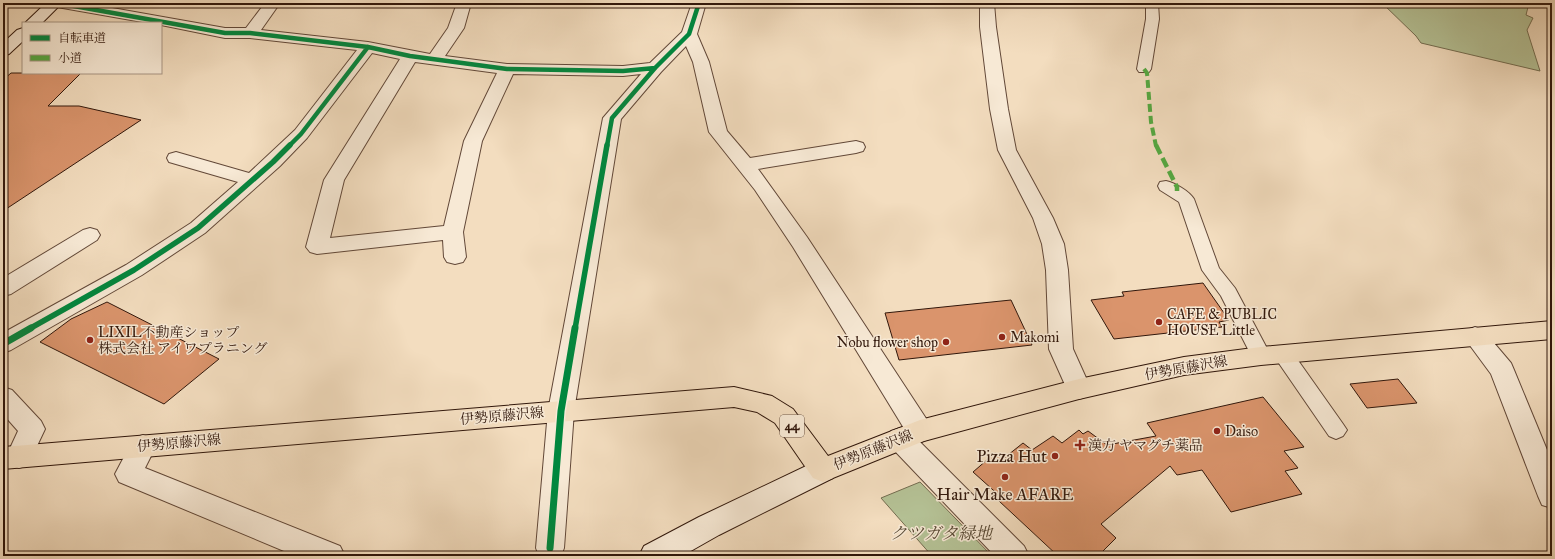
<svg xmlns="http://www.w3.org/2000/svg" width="1555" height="559" viewBox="0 0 1555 559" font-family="'IM FELL Great Primer','Noto Serif JP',serif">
<rect width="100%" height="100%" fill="#f3ddbf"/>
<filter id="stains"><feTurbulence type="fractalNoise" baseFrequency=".005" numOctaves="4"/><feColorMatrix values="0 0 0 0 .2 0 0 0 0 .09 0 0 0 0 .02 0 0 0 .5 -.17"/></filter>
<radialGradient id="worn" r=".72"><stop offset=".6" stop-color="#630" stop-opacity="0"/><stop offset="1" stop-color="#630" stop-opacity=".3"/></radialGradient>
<path fill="#b5c296" stroke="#736c50" d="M1382 3H1529L1526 15 1533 18 1527 30 1540 71 1421 43 1416 36Z
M920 482 992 556H932L881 498Z"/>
<path fill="#da946c" stroke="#31170b" d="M11 73H81L48 106H79L141 120 3 211V80Z
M1203 283 1229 320 1219 322 1222 327 1114 339 1091 300 1124 296 1122 292Z
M1011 300 1032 345 899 360 885 313Z
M107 302 219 359 164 404 40 342 71 319Z
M1398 379 1417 403 1367 408 1350 384Z
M1263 397 1304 447 1284 451 1298 468 1285 471 1302 494 1231 512 1202 470 1177 475 1170 466 1101 524 1116 538 1098 556H1058L999 501 1002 498 973 472 995 453 1003 459 1023 443 1032 450 1053 436 1062 443 1079 430 1083 434 1088 431 1107 445 1156 436 1147 423Z"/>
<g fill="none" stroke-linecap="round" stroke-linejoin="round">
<g stroke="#624838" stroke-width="2">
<path id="lane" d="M1146 3H1158L1159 19 1151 69 1149 72H1139L1137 69 1146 19Z
M1166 181C1175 183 1189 191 1194 199L1219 268 1235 288 1271 356 1268 361 1261 364 1254 361 1221 296 1202 270 1179 202 1160 190 1158 186 1160 182Z
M1283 346 1290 349 1343 424 1347 430 1343 436 1336 439 1329 436 1276 359 1273 354 1276 349Z"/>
</g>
<g stroke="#624838" stroke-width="2">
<path id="street" d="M50 3H84L225 28H246L265 3H280L261 30 368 42 430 54 448 28 457 3H471L464 28 445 56 507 64 623 66 650 63 682 32 692 3H706L697 34 709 62 727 131 750 158 856 141 863 143 865 147 863 151 856 153 758 169 807 237 929 423 933 431 929 439 920 442 1024 546 1029 556H995L891 447 887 439 891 431 900 428 905 430 793 247 755 190 709 132 693 62 686 46 661 72 621 119 574 411 564 548 561 556H539L536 548 548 411 603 118 641 74 623 76 513 74 482 141 463 232 466 257 463 262 455 264 447 262 444 257 443 240 317 254 310 252 306 247 324 180 400 59 372 53 307 138 280 166 205 233 142 275 11 350 3 353V333L126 265 191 223 238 182 169 162 167 158 169 154 176 152 249 173 295 130 357 50 250 38H225L161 25V23H148L57 7 52 6ZM415 62 497 73 464 141 444 226 330 238 344 180Z
M980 3H994L996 27 1008 109 1016 150 1053 218 1064 244 1068 270 1073 349 1091 389 1088 396 1079 399 1070 396 1049 349 1046 270 1042 244 1033 218 998 150 990 109 980 27Z
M90 228 97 230 100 235 97 240 11 294 3 296V278L83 230Z
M1475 327 1483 330 1511 363 1514 370 1552 462V508L1542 505 1538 496 1491 374 1463 336 1467 330Z
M3 387 12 390 41 421 45 429 28 465 19 468 10 465 6 457 18 431 3 414Z
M143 435 152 438 156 446 145 468 340 546 345 556H296L119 482 115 474 134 438Z"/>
</g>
<g stroke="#31170b" stroke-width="2">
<path id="secondary" d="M46 3H62L42 23H25Z
M23 28V41L9 54 3 56V43L17 30Z
M823 458 833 462 836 470 833 478 719 535 682 556H639L644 546 699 517Z"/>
</g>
<g stroke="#31170b" stroke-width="2">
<path id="primary" d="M1552 321V339L1261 365 1184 375 1079 399 924 441 823 482 813 478 775 423 757 412 734 407 3 469V447L734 387 772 396 793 409 828 456 920 420 1079 379 1184 357 1261 347Z"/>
</g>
<use href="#lane" fill="#f7e9d5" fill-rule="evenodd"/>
<use href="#street" fill="#f7e9d5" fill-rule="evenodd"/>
<use href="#secondary" fill="#f7e9d5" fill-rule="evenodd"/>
<use href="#primary" fill="#f3ddbf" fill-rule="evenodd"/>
<path stroke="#54a941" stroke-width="4" stroke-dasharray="8 4" stroke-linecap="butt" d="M1144 69 1147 73 1151 122 1156 146"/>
<path stroke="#54a941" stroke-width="4.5" stroke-dasharray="10 4.5" stroke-linecap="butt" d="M1156 145 1177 187V191"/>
<g stroke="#f7e9d5" stroke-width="6">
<path id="cycleway-far2" d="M57 3 225 33H250L368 47 410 56 507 69 623 71 655 68
M289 146 301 134 368 47
M607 146 612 118 655 68 689 34 699 3"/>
</g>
<g stroke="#f7e9d5" stroke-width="8">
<path id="cycleway-far1" d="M29 329 134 270 198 228 273 162 290 145
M575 329 607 145"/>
</g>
<g stroke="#f7e9d5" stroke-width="10">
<path id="cycleway" d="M3 344 31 328
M550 548 561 411 575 328"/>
</g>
<use href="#cycleway-far2" stroke="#00873e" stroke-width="4.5"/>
<use href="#cycleway-far1" stroke="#00873e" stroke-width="5.5"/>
<use href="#cycleway" stroke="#00873e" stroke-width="7"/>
</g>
<g fill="#8f2418" stroke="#f7e9d5" stroke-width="1.5">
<circle cx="1159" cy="322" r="4"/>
<circle cx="1002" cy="337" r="4"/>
<circle cx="90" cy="340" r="4"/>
<circle cx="946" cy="342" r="4"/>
<circle cx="1217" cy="431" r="4"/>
<path d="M1078 439h4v4h4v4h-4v4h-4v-4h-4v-4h4z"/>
<circle cx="1055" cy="456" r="4"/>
<circle cx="1005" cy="477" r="4"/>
</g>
<g text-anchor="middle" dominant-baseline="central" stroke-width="3" stroke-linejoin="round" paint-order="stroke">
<rect fill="#f7e9d5" stroke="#6c5648" stroke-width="1" x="780" y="415" width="24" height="22" rx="3"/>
<g font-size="13" font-weight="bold" fill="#31170b">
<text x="792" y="426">44</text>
</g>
<g font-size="14" fill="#31170b" stroke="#f7e9d5" text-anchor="start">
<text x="1167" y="314">CAFE &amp; PUBLIC<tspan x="1167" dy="16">HOUSE Little</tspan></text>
<text x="98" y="332">LIXIL不動産ショップ<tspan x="98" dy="16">株式会社 アイワプラニング</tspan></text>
<text x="1010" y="337">Makomi</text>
<text x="938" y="342" text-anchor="end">Nobu flower shop</text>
<text x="1225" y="431">Daiso</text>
<text x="1088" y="445">漢方 ヤマグチ薬品</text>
</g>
<g font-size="14" fill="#31170b" stroke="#f7e9d5">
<text transform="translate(1186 368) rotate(-10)">伊勢原藤沢線</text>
<text transform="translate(502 416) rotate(-5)">伊勢原藤沢線</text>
<text transform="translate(179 443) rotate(-5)">伊勢原藤沢線</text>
<text transform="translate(873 450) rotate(-22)">伊勢原藤沢線</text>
</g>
<g font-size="17" fill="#31170b" stroke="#f7e9d5" text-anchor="end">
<text x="1047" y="456">Pizza Hut</text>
<text x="1005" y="494" text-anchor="middle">Hair Make AFARE</text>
</g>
<g font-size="17" font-style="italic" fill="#594a35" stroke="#f7e9d5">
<text x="941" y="533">クツガタ緑地</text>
</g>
</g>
<rect width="1555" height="559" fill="none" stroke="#f3ddbf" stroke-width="16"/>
<rect x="4" y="4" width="1547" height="551" fill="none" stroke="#31170b" stroke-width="2"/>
<rect x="8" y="8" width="1539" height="543" fill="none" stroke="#31170b"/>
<rect x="22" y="22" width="140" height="52" fill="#f7e9d5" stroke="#a89584"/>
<rect x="30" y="35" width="20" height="6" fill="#00873e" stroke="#a89584"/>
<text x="58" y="42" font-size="12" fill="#31170b">自転車道</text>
<rect x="30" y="55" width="20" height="6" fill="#54a941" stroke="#a89584"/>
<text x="58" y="62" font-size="12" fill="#31170b">小道</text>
<rect width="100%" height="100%" filter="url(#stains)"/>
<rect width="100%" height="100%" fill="url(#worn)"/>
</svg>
